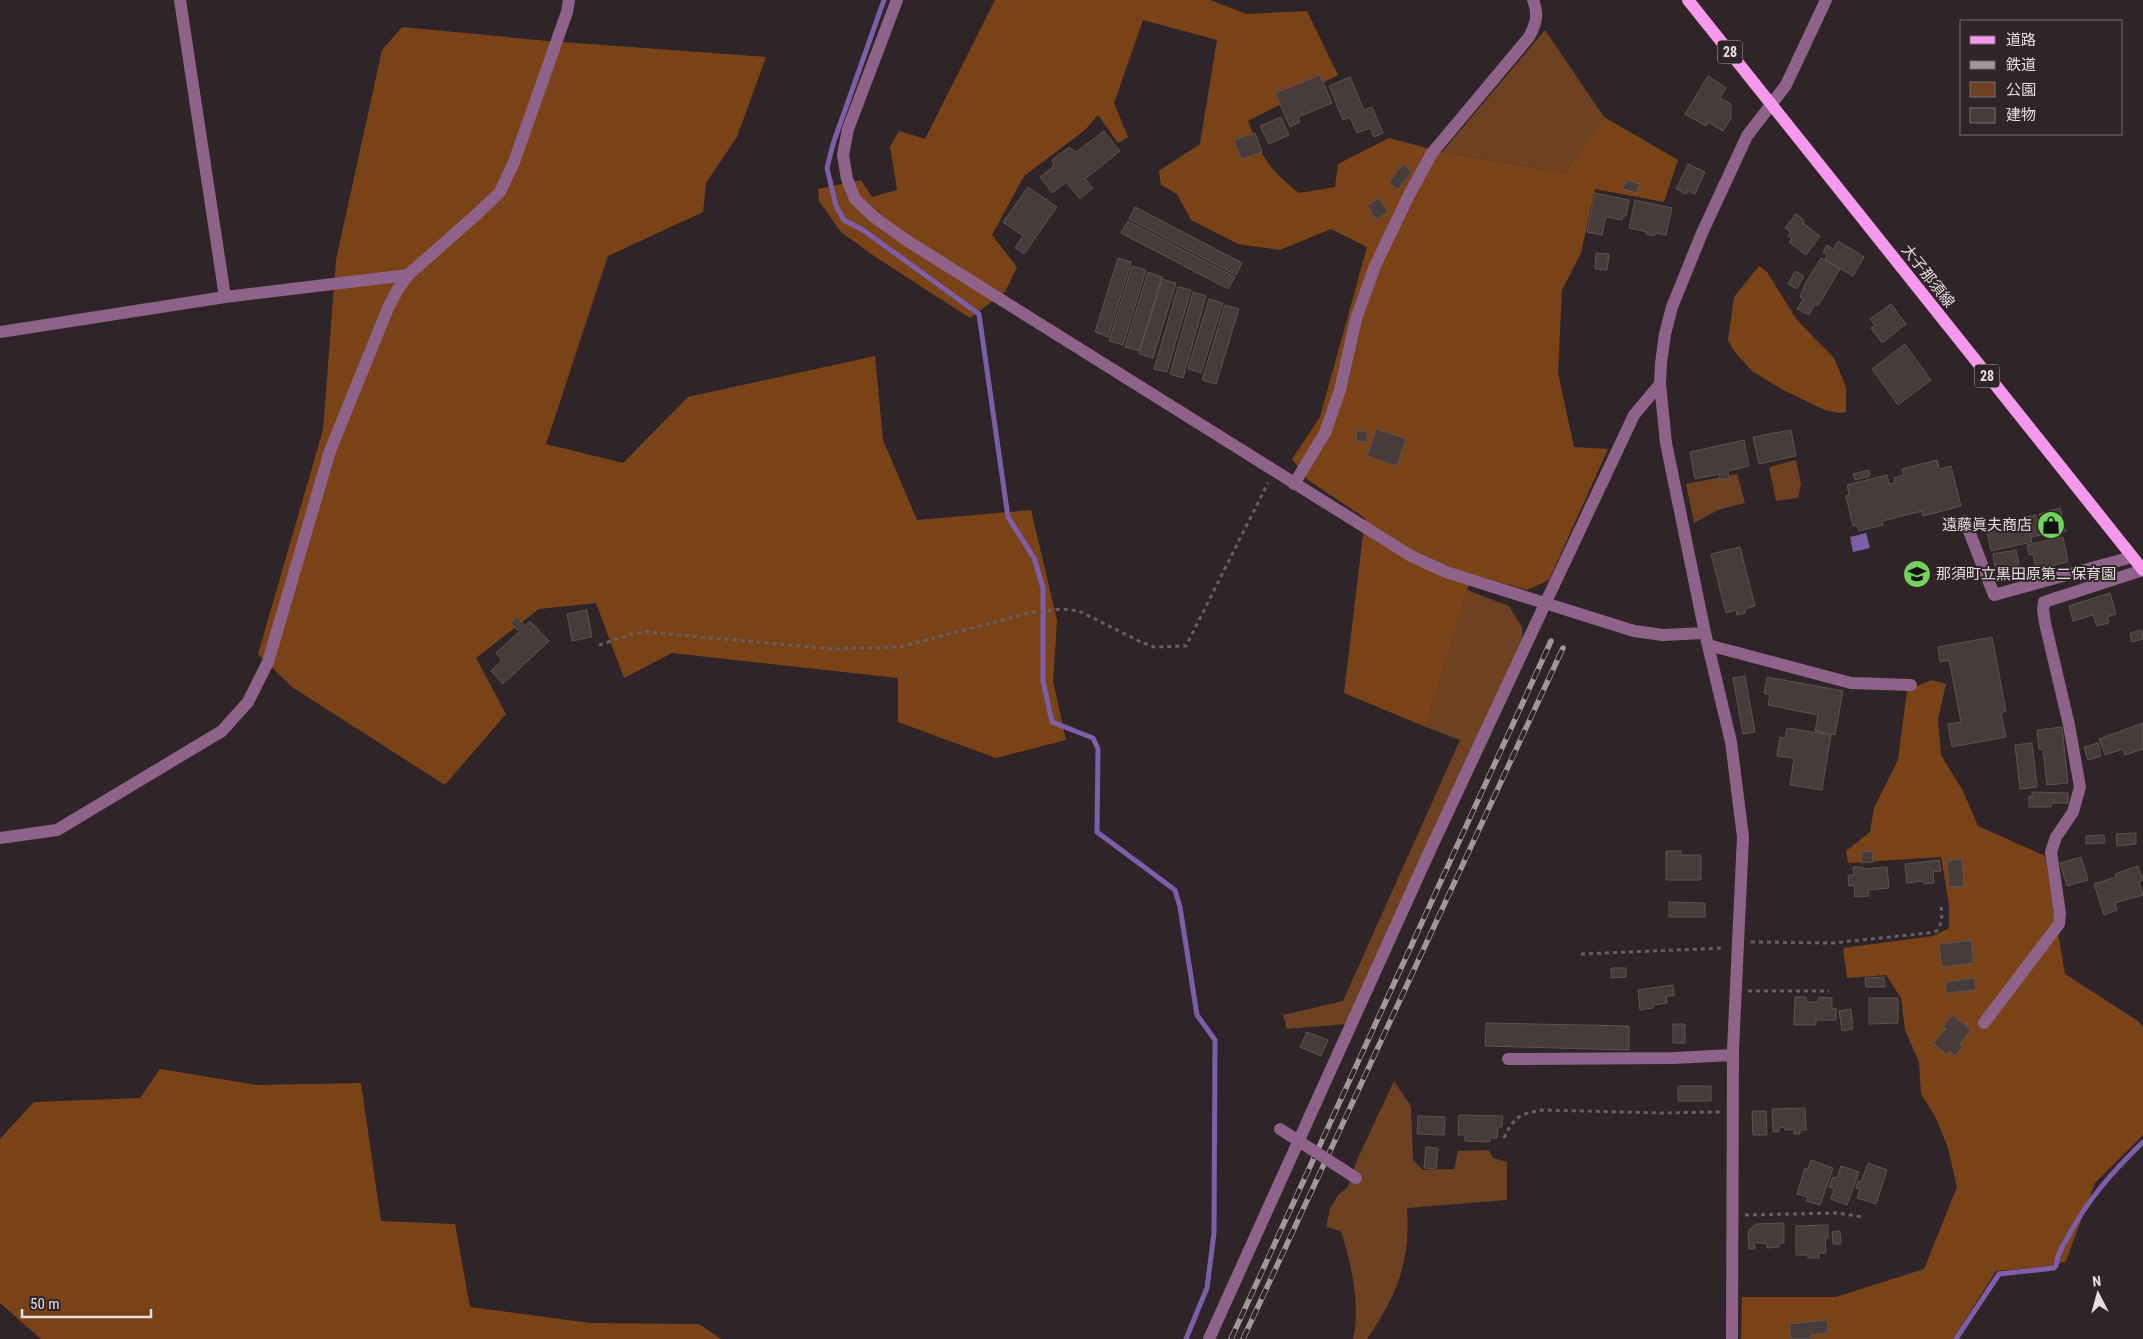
<svg xmlns="http://www.w3.org/2000/svg" width="2143" height="1339" viewBox="0 0 2143 1339" font-family="'Roboto Condensed','Noto Sans JP',sans-serif">
<rect width="100%" height="100%" fill="#2f2528"/>
<path fill="#6d4121" d="M1545 30 1604 117 1565 173 1442 152Z
M1796 460 1801 484 1798 498 1776 501 1769 467Z
M1737 474 1745 503 1718 510 1694 523 1686 484Z
M1467 590 1509 606 1522 627 1523 640 1346 1024 1287 1029 1283 1015 1343 1001 1460 740 1426 727Z
M1394 1081 1411 1106 1413 1160 1423 1170 1454 1169 1458 1151 1489 1150 1493 1158 1507 1162V1200L1407 1208C1411 1261 1397 1295 1367 1339H1353C1361 1305 1351 1263 1341 1231L1326 1227 1330 1209 1338 1195 1348 1187 1357 1160Z"/>
<path fill="#7a4317" d="M995 0H1210L1247 14 1307 11 1338 75 1248 121C1262 158 1268 168 1299 193L1335 187 1338 164 1389 138 1442 152 1565 173 1604 117 1678 160 1664 202 1595 189 1581 253 1562 290 1558 373 1574 447 1608 449 1549 580 1527 590 1472 574 1426 727 1344 693 1365 518 1308 480 1292 459 1320 417 1367 247 1331 229 1280 250 1238 244 1191 220 1177 194 1161 185 1159 171 1200 144 1217 40 1143 20 1114 103 1128 137 1118 143 1098 115 1085 130 1024 176 992 235 1017 267 1005 292 970 318 874 256 841 232 819 201 818 189 861 180 872 197 897 190 890 147 899 131 925 139Z
M402 27 548 41 766 57 737 137 706 183 703 212 608 256 546 444 623 463 688 397 875 356 883 440 917 520 1031 510 1057 620 1053 681 1066 740 996 758 898 722V678L672 653 624 678 596 603 539 609 476 658 506 714 445 785 292 687 258 654 323 430 336 260 382 50Z
M1759 266 1767 272 1797 320 1834 358 1846 387V412L1839 413 1825 410 1783 390 1752 371 1734 351 1728 340 1734 297Z
M1932 680 1946 684 1938 719 1941 755 1963 791 1978 826 2045 856 2065 974 2138 1021 2143 1027V1135L2095 1183 2066 1261 2048 1267 1996 1271 1953 1339H1741L1742 1297H1836L1924 1269 1957 1187 1948 1148 1936 1118 1921 1094 1919 1062 1905 1030 1901 998 1886 975 1847 978 1843 948 1933 936 1949 928V904L1941 857 1848 863 1846 851 1870 832 1874 808 1898 760 1907 690Z
M160 1069 256 1085 361 1083 381 1221 455 1224 470 1307 590 1323 699 1324 721 1339H41L0 1303V1139L34 1102 140 1098Z"/>
<path fill="#7e5ea9" d="M1866 533 1870 548 1853 552 1850 537Z"/>
<g fill="none" stroke-linecap="round" stroke-linejoin="round">
<path stroke="#7e5ea9" stroke-width="5" d="M884 0 833 144 827 168 836 206 844 220 863 230 979 314 1008 517 1034 558 1043 588V681L1052 722 1093 738 1098 749 1097 832 1175 890 1180 907 1197 1015 1215 1040 1214 1233 1207 1288 1186 1339
M1956 1339 1999 1274 2054 1268 2056 1266C2057 1254 2063 1246 2069 1235 2088 1199 2114 1170 2143 1142"/>
</g>
<path fill="#483c3b" stroke="#5f5351" d="M1320 75 1332 103 1298 117 1300 122 1290 127 1275 93Z
M1708 76 1726 88 1720 98 1731 104V118L1723 131 1708 122 1706 126 1685 114Z
M1350 77 1364 110 1372 107 1383 133 1374 137 1370 128 1357 133 1350 117 1343 120 1329 86Z
M1281 117 1289 135 1269 144 1260 126Z
M1104 131 1120 151 1085 179 1093 188 1080 199 1066 182 1052 193 1040 177 1054 166 1052 160 1069 147 1076 152Z
M1255 133 1262 152 1241 159 1234 140Z
M1403 164 1412 171 1398 190 1389 182Z
M1688 164 1705 172 1695 194 1688 191 1686 194 1676 189Z
M1626 180 1640 184 1637 193 1623 189Z
M1028 187 1057 207 1024 254 1015 248 1023 236 1003 222Z
M1595 193 1629 200 1626 216H1623L1622 220 1606 217 1602 235 1587 232Z
M1379 198 1388 212 1376 220 1367 206Z
M1635 200 1672 208 1666 235 1655 233 1654 236 1646 234 1647 232 1629 228Z
M1135 207 1242 263 1236 275 1129 219Z
M1796 214 1804 220 1803 223 1820 236 1806 255 1789 242 1792 239 1788 236 1791 232 1785 228Z
M1128 221 1235 277 1228 289 1121 233Z
M1838 241 1864 257 1853 276 1825 259 1827 255 1823 252 1827 245 1833 249Z
M1596 253 1609 254 1607 270 1595 269Z
M1118 258 1131 262 1108 337 1095 332Z
M1821 258 1840 269 1818 306 1815 304 1809 315 1797 309 1803 299 1800 297 1806 282Z
M1132 266 1146 270 1123 345 1109 341Z
M1795 271 1804 276 1797 289 1788 284Z
M1148 272 1162 277 1139 351 1125 347Z
M1162 279 1176 283 1153 358 1139 354Z
M1178 287 1191 290 1167 372 1154 369Z
M1193 292 1206 296 1183 378 1170 374Z
M1209 299 1223 303 1201 373 1188 369Z
M1891 304 1906 324 1882 343 1871 328 1875 325 1870 319Z
M1225 305 1239 309 1216 384 1202 380Z
M1905 344 1931 380 1898 405 1872 369Z
M1376 429 1406 439 1397 466 1367 456Z
M1357 430 1368 432 1366 442 1356 441Z
M1791 430 1796 456 1759 464 1753 437Z
M1744 440 1749 466 1728 471 1729 478 1720 480 1719 474 1695 479 1690 452Z
M1937 460 1939 469 1951 466 1961 506 1923 516 1922 511 1882 521 1883 525 1859 531 1857 525 1853 526 1846 496 1849 495 1847 485 1887 475 1889 484 1895 483 1894 478 1904 475 1902 469Z
M1869 470 1870 476 1855 480 1853 474Z
M2060 508 2066 531 2045 536 2039 514Z
M2036 515 2041 535 2031 537 2032 542 1991 551 1986 526Z
M2063 537 2068 562 2036 569 2033 554 2029 555 2027 545Z
M1740 547 1755 606 1745 609V613L1737 615 1736 610 1726 613 1711 554Z
M2016 550 2019 565 1995 567 1993 554Z
M2110 593 2116 614 2107 617 2109 623 2097 626 2093 615 2073 621 2069 606Z
M587 610 592 637 572 641 567 614Z
M517 617 525 626 530 621 549 641 503 684 491 671 502 660 496 653 519 632 511 623Z
M2142 630 2143 639 2132 642 2130 633Z
M1992 637 2006 711 2001 713 2006 737 1952 747 1948 724 1961 722 1949 660 1940 662 1938 647Z
M1745 676 1755 732 1743 734 1733 678Z
M1767 677 1843 691 1835 735 1815 731 1818 715 1768 705 1770 695 1764 693Z
M2143 723V749L2125 755 2123 749 2105 755 2099 739Z
M2062 727 2068 783 2047 785 2043 749H2039L2037 730Z
M1787 728 1831 735 1822 790 1790 785 1794 758 1777 756 1780 737 1785 738Z
M2032 743 2037 787 2020 789 2015 745Z
M2098 743 2101 756 2088 760 2084 747Z
M2032 792 2068 793V803H2051V807H2029V796L2032 797Z
M2136 833V844L2117 846 2116 834Z
M2104 835 2105 843 2086 844V836Z
M1666 851H1681V855H1701V880H1666Z
M1872 851 1873 862 1861 863V852Z
M2081 857 2088 880 2067 886 2060 863Z
M1962 859 1964 886 1949 887 1947 861Z
M1939 860 1941 871 1933 872 1934 883 1924 884 1923 881 1907 883 1905 864Z
M2138 866 2143 880 2139 882 2143 895 2115 903 2117 910 2104 915 2094 884 2116 877 2115 874Z
M1853 867H1863V869L1887 867 1889 888 1868 890 1869 896 1855 897 1854 885 1849 886 1848 875H1854Z
M1669 902 1705 903V917H1669Z
M1971 940 1974 963 1942 967 1939 944Z
M1611 968H1626V977L1611 978Z
M1884 977 1885 987H1866L1865 978Z
M1974 978 1976 990 1946 993 1945 982Z
M1673 985 1674 996H1666L1667 1003 1653 1005V1008L1640 1010 1638 990Z
M1795 997H1806V1002H1818L1819 997 1832 998V1009L1836 1008V1020H1816V1025H1794Z
M1869 998H1898V1023L1869 1024Z
M1851 1009 1853 1029 1842 1031 1839 1011Z
M1953 1015 1971 1030 1960 1044 1963 1046 1955 1056 1950 1051 1947 1055 1933 1043 1946 1029 1943 1026Z
M1486 1023 1629 1026V1050L1485 1046Z
M1673 1024H1685V1043H1673Z
M1307 1032 1328 1040 1321 1056 1300 1047Z
M1678 1086H1711V1101H1678Z
M1805 1108 1806 1130H1800V1134H1794V1129L1785 1130V1127L1779 1128V1132H1773L1772 1109Z
M1752 1111H1766L1767 1135H1753Z
M1459 1115 1503 1116 1502 1127H1498L1497 1138H1490V1142L1465 1141V1135H1458Z
M1418 1116 1445 1117 1444 1135 1417 1134Z
M1426 1147 1438 1148 1436 1169 1424 1168Z
M1811 1160 1833 1168 1820 1205 1806 1201 1808 1197 1797 1194 1805 1168 1808 1169Z
M1868 1163 1887 1170 1876 1204 1857 1198 1860 1189 1856 1188 1858 1181 1861 1182Z
M1841 1166 1859 1172 1847 1205 1831 1199 1834 1189 1829 1187 1833 1177 1837 1178Z
M1784 1223V1243H1779V1247L1767 1248V1244L1754 1242 1755 1249H1749L1748 1231 1756 1224Z
M1828 1225V1238H1825L1826 1253H1819V1258H1808V1255H1796V1226Z
M1840 1231 1841 1244H1833L1832 1232Z
M1827 1320 1828 1333 1810 1335 1811 1339H1791L1789 1324Z"/>
<g fill="none" stroke-linecap="round" stroke-linejoin="round">
<path stroke="#685f62" stroke-width="3" stroke-dasharray="4 4" stroke-linecap="butt" d="M599 645 632 634 647 632 833 649 900 647 1028 613 1062 609 1079 611 1139 641 1154 647 1186 646 1268 483
M1751 942 1833 943 1928 933 1937 931C1943 922 1942 915 1941 905
M1581 954 1725 948
M1748 991H1829
M1504 1138C1514 1117 1520 1113 1544 1110L1661 1113 1720 1112
M1745 1215 1838 1213 1862 1217"/>
<path stroke="#8e6289" stroke-width="12" d="M180 0 225 297
M897 0 848 129 843 155 847 179 855 199 874 217 906 240 976 284 1411 556 1446 572 1634 631 1663 635 1705 633
M0 332 225 297 408 275
M1294 484 1325 433 1340 390 1356 319 1375 266 1409 195 1432 153 1529 37C1536 24 1539 14 1533 0
M1965 521 1994 595 2132 557
M1708 645 1851 683 1911 685
M0 838 57 830 222 731 248 702 268 662 330 451 388 308 398 289 408 275 476 215 500 192 514 162 567 12 569 0
M1984 1023 2059 924 2060 913 2051 852 2056 837 2073 812 2080 787 2069 725 2045 623 2043 609 2044 602 2143 570
M1508 1059 1673 1058 1733 1055
M1209 1339 1426 859 1545 604 1634 415 1660 384
M1732 1339 1733 1050 1743 837 1731 742 1705 633 1666 443 1660 384 1661 363 1665 334 1672 307 1702 233 1747 136 1786 85 1826 0"/>
<path stroke="#f699ec" stroke-width="12" d="M1688 0 2143 570"/>
<g stroke="#a0989b" stroke-width="5.5">
<path id="rail" d="M1231 1339 1551 641
M1243 1339 1563 648"/>
</g>
<use href="#rail" stroke="#2f2528" stroke-width="4" stroke-dasharray="11" stroke-linecap="butt"/>
<path stroke="#8e6289" stroke-width="12" d="M1280 1129 1356 1178"/>
</g>
<defs>
<g id="shop-disc" transform="scale(1.4375)"><circle r="9.5" fill="#73d25c" stroke="#2f2528"/><path d="M-5-2.5h2.3a2.7 3.5 0 0 1 5.4 0H5L5.5 6h-11ZM-1.5-2.5h3a1.5 2.3 0 0 0-3 0Z" fill="#111"/></g>
<g id="school-disc" transform="scale(1.4375)"><circle r="9.5" fill="#73d25c" stroke="#2f2528"/><path d="M0-5L7-2L0 1L-7-2ZM-4 1L0 2.5L4 1V4Q0 6-4 4Z" fill="#111"/></g>
</defs>
<g fill-rule="evenodd">
<use href="#shop-disc" x="2051" y="525"/>
<use href="#school-disc" x="1917" y="574"/>
</g>
<g text-anchor="middle" dominant-baseline="central" stroke-width="4" stroke-linejoin="round" paint-order="stroke">
<g fill="#2f2528" stroke="#aea6a9" stroke-width="1">
<rect x="1717.5" y="40.5" width="25" height="23" rx="4"/>
<rect x="1974.5" y="364.5" width="25" height="23" rx="4"/>
</g>
<g font-size="14" font-weight="bold" fill="#e5dee0">
<text x="1730" y="52">28</text>
<text x="1987" y="376">28</text>
</g>
<g font-size="15" fill="#e5dee0" stroke="#2f2528">
<text transform="translate(1928 276) rotate(52)">大子那須線</text>
</g>
<g font-size="15" fill="#e5dee0" stroke="#2f2528" text-anchor="end">
<text x="2032" y="525">遠藤眞夫商店</text>
<text x="1936" y="574" text-anchor="start">那須町立黒田原第二保育園</text>
</g>
</g>
<rect x="1960" y="20" width="162" height="115" fill="#2f2528" stroke="#786f72"/>
<rect x="1970" y="36" width="25" height="8" fill="#f699ec" stroke="#786f72"/>
<text x="2006" y="45" font-size="15" fill="#e5dee0">道路</text>
<rect x="1970" y="61" width="25" height="8" fill="#a0989b" stroke="#786f72"/>
<text x="2006" y="70" font-size="15" fill="#e5dee0">鉄道</text>
<rect x="1970" y="82" width="25" height="15" fill="#6d4121" stroke="#786f72"/>
<text x="2006" y="95" font-size="15" fill="#e5dee0">公園</text>
<rect x="1970" y="108" width="25" height="15" fill="#483c3b" stroke="#786f72"/>
<text x="2006" y="120" font-size="15" fill="#e5dee0">建物</text>
<g transform="translate(2098 1294) rotate(354)" stroke="#2f2528" stroke-width="4" paint-order="stroke">
<path d="M0-4L9 19L0 12L-9 19Z" fill="#e5dee0"/>
<text y="-8" font-size="14" font-weight="bold" text-anchor="middle" fill="#e5dee0">N</text>
</g>
<path d="M22 1309v8h129v-8" fill="none" stroke="#e5dee0" stroke-width="2.5"/>
<text x="30" y="1309" font-size="15" fill="#e5dee0" stroke="#2f2528" stroke-width="4" paint-order="stroke">50 m</text>
</svg>
